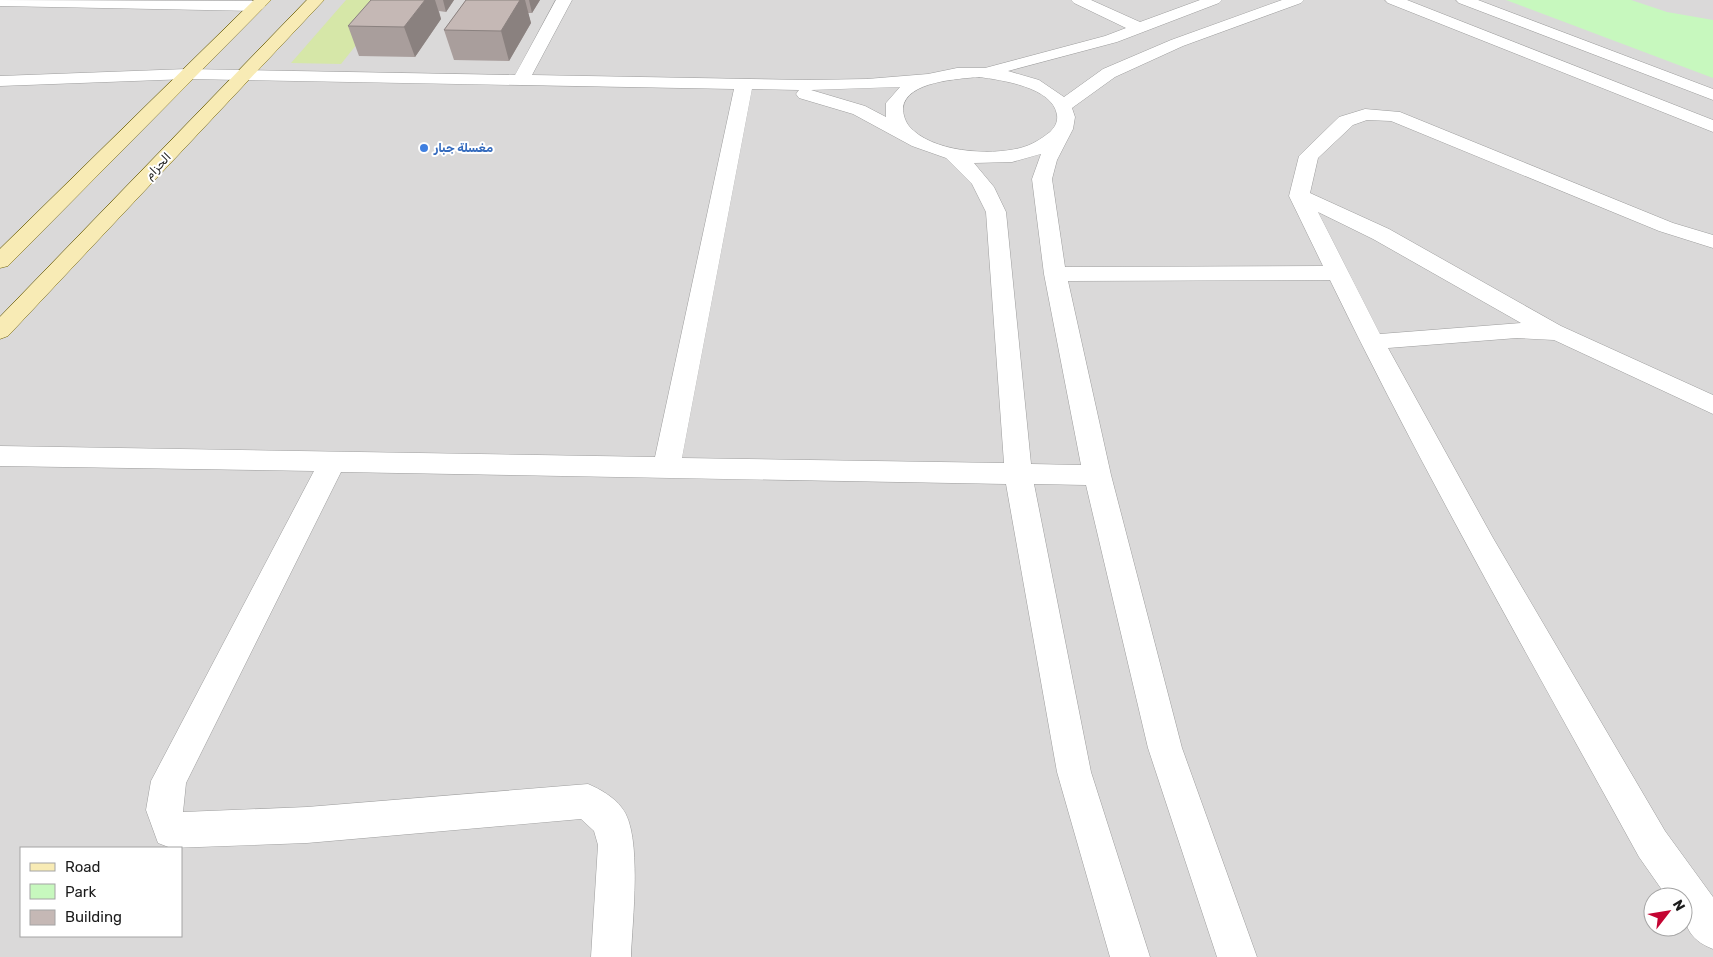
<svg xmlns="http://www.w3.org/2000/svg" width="1713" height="957" viewBox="0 0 1713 957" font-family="Rubik,Cairo,sans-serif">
<rect width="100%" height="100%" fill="#ede7e2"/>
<path fill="#dad9d9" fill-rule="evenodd" d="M0 0H1713V957H0ZM21 848H181V936H21ZM1653 897H1683V927H1653Z"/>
<path fill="#d6e7a8" d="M346 0H392L341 64 291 63Z"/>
<path fill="#c7f8be" d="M1506 0H1631L1667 12 1713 20V78Z"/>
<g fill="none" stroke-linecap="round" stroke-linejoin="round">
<g stroke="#9d9d9d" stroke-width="1">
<path id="minor" d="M0 0 257 1 262 3 265 6 262 9 257 11 0 6Z
M556 0H572L532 75 809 80 867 79 928 74 957 68H985L1105 36 1126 28 1074 3 1071 0H1091L1140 22 1200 0H1222L1219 3 1117 42 1008 71 1039 80 1064 97 1103 69 1171 40 1282 0H1304L1301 3 1183 46 1115 77 1072 108 1075 117 1073 129 1057 160 1052 179 1065 267 1323 266 1289 196 1299 156 1339 117 1365 109 1400 112 1673 223 1713 235V248L1659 231 1391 121 1367 120 1353 125 1318 158 1310 193 1389 229 1561 326 1713 395V414L1554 340 1517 338 1388 348 1493 538 1665 831 1713 897V949C1687 939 1683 923 1683 897H1667L1639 857C1534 666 1425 476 1330 280L1068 281 1111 475 1182 748 1257 957H1217L1148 748 1086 485 1034 484 1091 772 1150 957H1110L1057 772 1006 484 341 472 186 783 183 812 307 807 588 784C600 789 614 797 622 808 643 834 632 923 631 957H591L598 845 594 831 581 819 307 843 171 848 158 843 146 810 151 781 314 471 0 466V446L655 457 734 89 187 79 0 86V76L187 69 515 75ZM979 77C1001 80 1053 87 1057 115 1058 122 1055 127 1050 132 1041 139 1032 145 1020 148 989 156 931 152 909 126 905 121 903 114 903 108 906 81 959 79 979 77ZM900 87 886 103V117L865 106 811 90ZM752 89 799 90 796 94 799 98 853 114 912 146 946 158 972 184 986 212 1004 463 682 458ZM1041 154 1032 179 1044 274 1081 465 1031 464 1006 212 994 187 974 163 1012 162ZM1318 212 1373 239 1521 323 1380 334Z
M1385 0H1407L1713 120V132L1388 3Z
M1456 0H1478L1713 89V100L1459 3Z"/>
</g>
<g stroke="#6f6107" stroke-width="1">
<path id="secondary" d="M254 0H271L8 266 0 268V249Z
M307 0H324L8 336 0 339V317Z"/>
</g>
<use href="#minor" fill="#fff" fill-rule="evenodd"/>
<use href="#secondary" fill="#f8ebb5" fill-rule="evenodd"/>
</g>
<path fill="#a99e9c" d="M371 0H454L446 12 439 11 441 19 415 57 359 56 348 26Z
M466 0H540L532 13H528L531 23 509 61 454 60 444 30Z"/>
<path fill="#8a817f" d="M425 0H435L441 19 415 57 404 27Z
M443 0H454L446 12Z
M520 0H525L531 23 509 61 501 31Z
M529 0H540L532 13Z"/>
<path fill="#c5b8b5" stroke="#8a817f" d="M371 0H425L404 27 348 26Z
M466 0H520L501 31 444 30Z"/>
<circle fill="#3f7fe0" stroke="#fff" stroke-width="2" cx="424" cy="148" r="5"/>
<g text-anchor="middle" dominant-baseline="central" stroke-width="4" stroke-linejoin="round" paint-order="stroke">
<g font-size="12" font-weight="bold" fill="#366cbe" stroke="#fff" text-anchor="start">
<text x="434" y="148">مغسلة جبار</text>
</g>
<g font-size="12" fill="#1c1c1c" stroke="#fff">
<text transform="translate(158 166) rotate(-46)">الحزام</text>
</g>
</g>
<rect x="20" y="847" width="162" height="90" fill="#ffffff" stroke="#a4a4a4"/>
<rect x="30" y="863" width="25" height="8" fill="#f8ebb5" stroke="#a4a4a4"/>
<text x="65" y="872" font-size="15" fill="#1c1c1c">Road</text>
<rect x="30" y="884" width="25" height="15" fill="#c7f8be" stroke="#a4a4a4"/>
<text x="65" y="897" font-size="15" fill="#1c1c1c">Park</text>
<rect x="30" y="910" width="25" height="15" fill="#c5b8b5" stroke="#a4a4a4"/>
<text x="65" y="922" font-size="15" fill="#1c1c1c">Building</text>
<g transform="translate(1668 912) rotate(59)"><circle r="24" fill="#ffffff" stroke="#a4a4a4"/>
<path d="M0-4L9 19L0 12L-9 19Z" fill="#c40432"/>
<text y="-8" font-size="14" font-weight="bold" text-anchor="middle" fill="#1c1c1c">N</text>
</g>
</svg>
